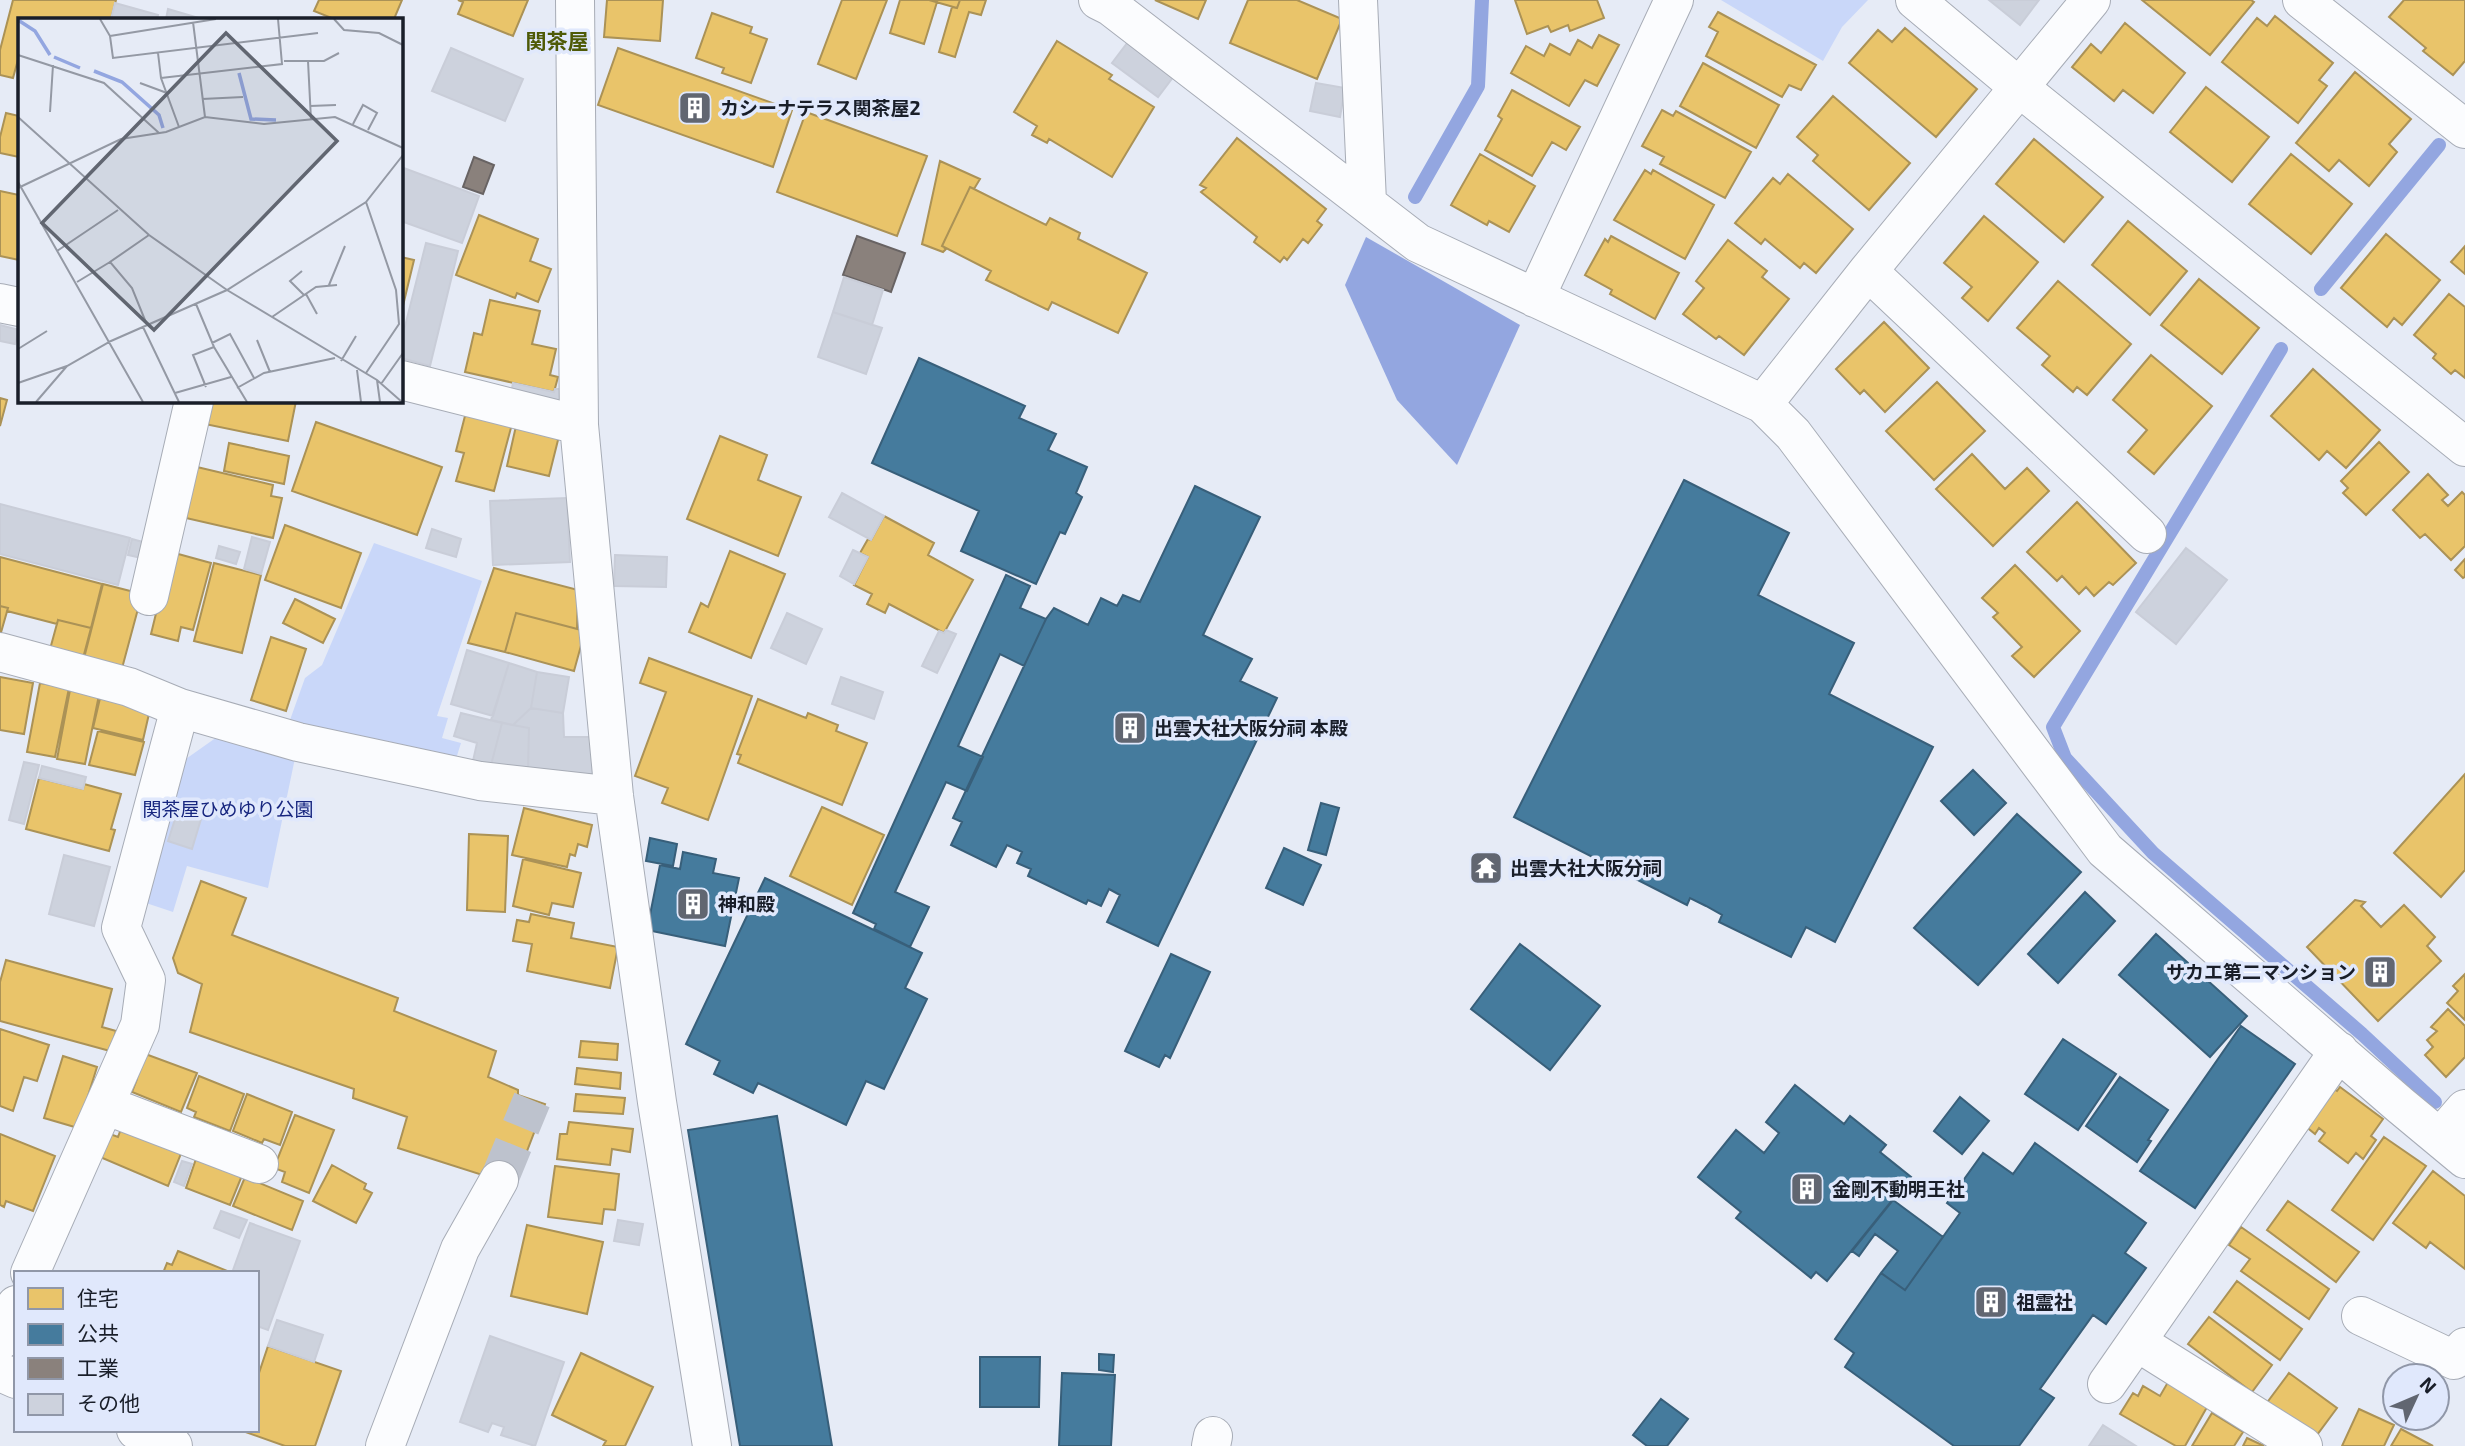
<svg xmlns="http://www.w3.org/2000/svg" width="2465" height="1446" font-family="'Exo 2','Noto Sans JP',sans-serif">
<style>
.green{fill:#c9d7f9}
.water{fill:#93a6e0}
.homes{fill:#e9c46a;stroke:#ab9256;stroke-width:2}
.public{fill:#457b9d;stroke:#385f7a;stroke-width:2}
.industry{fill:#8a817c;stroke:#686363;stroke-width:2}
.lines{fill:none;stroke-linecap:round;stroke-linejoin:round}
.stream{stroke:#93a6e0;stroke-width:14}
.building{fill:#cdd2dd;stroke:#c9cdd8;stroke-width:2}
.minor-tunnel{stroke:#bdc2cd;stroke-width:38;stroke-dasharray:38 19;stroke-linecap:butt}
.minor-casing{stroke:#a7acb6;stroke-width:40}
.major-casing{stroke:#a7acb6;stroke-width:40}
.minor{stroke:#fbfcfe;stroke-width:38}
.major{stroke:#fbfcfe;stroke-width:38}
.labels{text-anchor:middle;stroke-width:7;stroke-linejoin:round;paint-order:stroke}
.poi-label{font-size:19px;font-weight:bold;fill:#191e29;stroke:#e0e8fc;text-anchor:start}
.park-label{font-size:19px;fill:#17267f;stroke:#e0e8fc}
.neighbourhood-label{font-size:21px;font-weight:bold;fill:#4e5a07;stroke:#e0e8fc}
.inset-river{fill:none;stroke:#93a6e0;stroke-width:3.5}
.inset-road{fill:none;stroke:#9499a4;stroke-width:2}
.view{fill:#616671;fill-opacity:0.15;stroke:#616671;stroke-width:3.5}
.inset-edge{fill:none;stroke:#191e29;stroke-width:3.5}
</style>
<rect width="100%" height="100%" fill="#e6ebf6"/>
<path class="green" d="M1721,0H1868L1842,27L1823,61Z
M374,543L482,581L437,716L448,718L442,738L461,743L455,762L290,720L305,678L322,665Z
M217,737L295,758L268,888L187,866L173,912L146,903L183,761Z"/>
<path class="water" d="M1366,237L1520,325L1457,465L1397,400L1345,285Z"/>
<path class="homes" d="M13,0H116L111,19H19V56L13,78L0,75V50Z
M319,0H402L394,19H334L314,11Z
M458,0H528L513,36L458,14L463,2Z
M607,0H663L660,41L604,37Z
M842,0H887L856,79L818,64Z
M900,0H929L937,2L924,44L890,33Z
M929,0H960L957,8Z
M960,0H986L981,15L969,12L955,57L939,52L952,7L957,8Z
M1155,0H1206L1198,19Z
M1248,0H1297L1342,19L1317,79L1230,43Z
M1515,0H1597L1604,18L1570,31L1568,25L1551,32L1548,26L1527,34Z
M2142,0H2251L2254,2L2210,55Z
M2404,0H2465V61L2453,75L2423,51L2426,48L2389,17Z
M1718,12L1816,65L1801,90L1789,85L1782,97L1706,56L1718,32L1709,27Z
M712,13L752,27L750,33L767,39L751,83L722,73L724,68L696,58Z
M2275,16L2333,63L2319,80L2327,86L2298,123L2222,62L2257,18L2267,26Z
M2125,23L2185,73L2153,113L2123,90L2114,101L2072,67L2091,44L2101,53Z
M1905,28L1977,89L1936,137L1849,63L1878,30L1892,42Z
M1599,35L1619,45L1597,86L1585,80L1569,106L1511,73L1526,46L1544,56L1550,44L1570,55L1578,40L1592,48Z
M1057,41L1112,75L1109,79L1154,107L1112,177L1049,139L1047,143L1032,135L1037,126L1014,112Z
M618,48L792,110L773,167L598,105Z
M1703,63L1779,105L1756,148L1680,106Z
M2355,72L2411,119L2389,144L2397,152L2369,186L2339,160L2329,171L2296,143Z
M2206,87L2269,137L2232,182L2170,132Z
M1512,90L1580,127L1566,150L1552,142L1532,176L1485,150L1502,119L1498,116Z
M1833,96L1910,163L1869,210L1813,161L1818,155L1797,137Z
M1662,110L1673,116L1676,111L1751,152L1725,198L1660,164L1664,157L1642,146Z
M806,112L927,156L897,236L777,192Z
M6,113L19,116V157L0,153V137Z
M1237,138L1326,209L1317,221L1322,225L1308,243L1303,239L1287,260L1284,257L1280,262L1254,242L1257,237L1201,192L1206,188L1200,185Z
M2034,139L2103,197L2064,242L1996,184Z
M1480,154L1535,186L1509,232L1489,221L1487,225L1451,205Z
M2291,154L2352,204L2311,254L2249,204Z
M940,161L980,179L974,189L970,187L942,246L946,249L943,252L922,244Z
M1645,170L1651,174L1653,170L1714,205L1685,259L1614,220Z
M1788,174L1853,229L1816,273L1804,263L1800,268L1765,239L1761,244L1735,223L1773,178L1780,184Z
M970,187L1046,225L1050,218L1080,233L1078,239L1147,273L1118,333L1052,302L1048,310L986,280L991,271L942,246Z
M0,191L19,195V260L0,256Z
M479,215L538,239L530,261L551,269L538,302L517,293L515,298L456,275Z
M1984,216L2038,262L1988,321L1962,298L1972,287L1944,263Z
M2128,221L2187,271L2150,315L2092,265Z
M2386,234L2440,280L2402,325L2394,318L2387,327L2341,288Z
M1611,236L1679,273L1655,319L1610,294L1612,290L1585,275L1605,239L1608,242Z
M1728,240L1767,271L1762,277L1789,299L1744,355L1719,336L1716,339L1683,314L1704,288L1696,281Z
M2465,246V274L2451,262Z
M401,257L414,260L401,314Z
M2199,279L2259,328L2222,374L2161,325Z
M2058,281L2131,344L2087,395L2077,387L2073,392L2042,365L2050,356L2017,328Z
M2449,294L2465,307V378L2455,370L2451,374L2433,358L2436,354L2414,335Z
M490,300L540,311L532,344L556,349L550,375L558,377L554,392L465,372L474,333L482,335Z
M1884,322L1929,368L1885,412L1864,390L1860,394L1836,369Z
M2151,355L2212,406L2154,474L2128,452L2147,430L2113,400Z
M2313,369L2380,430L2346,468L2327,451L2319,460L2271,416Z
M1937,382L1985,431L1934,480L1886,431Z
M0,398L7,400L0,426Z
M210,401H296L288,441L205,424Z
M466,412L512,424L494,491L456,481L464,453L456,451Z
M316,422L442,467L417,535L292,491Z
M516,426L559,436L549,476L507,466Z
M720,436L767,455L758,480L801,497L778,556L687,519Z
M2379,442L2409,472L2366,515L2343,493L2348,488L2341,481Z
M229,443L289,456L284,484L224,471Z
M1972,454L2005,489L2027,468L2049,491L1993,546L1936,489Z
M197,467L273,485L271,496L282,498L273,538L186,518Z
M2428,474L2448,495L2442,500L2448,506L2462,492L2465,495V546L2451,560L2425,534L2420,538L2393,510Z
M2077,502L2136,563L2113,585L2109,582L2094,596L2086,587L2079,594L2062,576L2057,581L2027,552Z
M884,516L934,543L928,555L973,580L944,633L889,604L885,613L867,604L872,594L854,585L868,557L860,553L868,539L871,540Z
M285,525L361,553L341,608L265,580Z
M730,551L785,574L751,658L689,632L701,603L708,607Z
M171,552L211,563L193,630L181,627L178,641L151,634Z
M0,557L102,584L91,628L58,620L57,624L7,611L8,608L0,606Z
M2465,559V577L2463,578L2455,570Z
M214,563L261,575L242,653L194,641Z
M2015,565L2080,631L2034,677L2012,656L2022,647L1993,617L1998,613L1982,598Z
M494,568L578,590L577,629L516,613L505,652L468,643Z
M103,584L142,594L121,672L83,662Z
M295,599L335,619L323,643L283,623Z
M0,606L8,608L0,636Z
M516,613L585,631L574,671L505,652Z
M58,620L91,628L82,662L49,653Z
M271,637L306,649L286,711L251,700Z
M649,658L752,696L708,820L662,803L668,788L635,776L666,692L640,683Z
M0,677L33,683L24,734L0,730Z
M40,683L69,688L55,757L27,752Z
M70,690L99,695L85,764L57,759Z
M101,694L151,705L143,740L93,728Z
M758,699L806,718L808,713L838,725L836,731L867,743L842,805L738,763L741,755L737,754Z
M98,731L144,742L135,775L89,765Z
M2465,774V870L2441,897L2394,853Z
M39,778L83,789L84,784L121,794L111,829L115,830L109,851L26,829Z
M822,807L884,835L852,905L790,876Z
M524,808L592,825L587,847L578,844L575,856L570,854L567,867L512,855Z
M469,834L508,836L505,912L467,910Z
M523,859L581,873L573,907L552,903L549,915L513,906Z
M201,881L246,898L232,935L398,998L394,1011L496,1051L488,1077L518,1090V1095L545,1104L514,1185L398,1148L407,1117L353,1098L354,1089L190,1032L202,984L178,973L173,958Z
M2355,900L2365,902L2361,906L2381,927L2404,905L2435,937L2427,946L2441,961L2378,1021L2307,947Z
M531,914L574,923L571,938L618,947L610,988L527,971L532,944L513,941L517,920L529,922Z
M6,960L112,989L102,1027L116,1031L110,1051L0,1021V982Z
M2465,974V1020L2447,1003L2458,991L2453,986Z
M2448,1009L2465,1026V1057L2446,1077L2425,1055L2433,1047L2427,1040L2437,1031L2431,1027Z
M0,1029L49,1045L37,1081L24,1077L13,1111L0,1106Z
M581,1041L618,1044L617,1060L579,1057Z
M140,1052L197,1073L181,1112L132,1092L137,1079Z
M63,1056L97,1067L78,1128L44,1118Z
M577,1068L621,1073L620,1089L575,1084Z
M199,1076L244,1094L230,1131L194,1117L196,1112L187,1108Z
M2340,1087L2383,1119L2371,1136L2376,1140L2363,1159L2356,1153L2348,1163L2319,1141L2325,1133L2319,1128L2315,1134L2304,1125L2332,1088L2337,1091Z
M247,1094L292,1112L280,1145L264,1139L262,1143L233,1131Z
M576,1094L625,1098L623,1114L574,1111Z
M295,1115L334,1130L309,1193L282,1182L285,1172L274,1168Z
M569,1122L633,1129L630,1152L612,1149L610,1165L557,1159L560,1134H567Z
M122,1126L182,1151L168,1186L100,1157L110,1134L118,1137Z
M0,1134L55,1156L33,1211L6,1201L4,1207L0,1205Z
M2384,1137L2426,1166L2373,1240L2332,1210Z
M197,1156L243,1173L230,1205L186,1188Z
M332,1165L366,1184L364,1189L372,1193L356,1223L313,1201Z
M555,1166L619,1174L615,1210L604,1209L602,1224L548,1217Z
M2433,1171L2465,1196V1269L2430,1242L2426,1248L2393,1223Z
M245,1177L303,1201L292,1230L233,1206Z
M2288,1201L2359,1252L2336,1282L2267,1230Z
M527,1225L603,1242L587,1314L511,1296Z
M2241,1227L2329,1289L2309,1319L2241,1271L2250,1259L2229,1245Z
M178,1251L230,1272L229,1273H163L167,1263L172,1265Z
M2237,1281L2302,1329L2280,1360L2214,1312Z
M2209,1317L2272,1365L2252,1392L2188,1344Z
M268,1346L341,1371L315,1446H285L240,1430H257V1379Z
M581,1353L653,1387L625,1446H603L606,1441L552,1415Z
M2289,1373L2337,1408L2311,1443L2263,1408Z
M2171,1377L2211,1400L2185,1446H2176L2120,1414L2133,1393L2138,1396L2143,1386L2160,1396Z
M2359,1409L2394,1425L2384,1446H2342Z
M2212,1413L2243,1432L2234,1446H2192Z
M2401,1429L2433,1446H2391Z
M2247,1438L2264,1446H2243Z"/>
<path class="public" d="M919,358L1025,406L1019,418L1056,434L1048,450L1087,467L1076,493L1082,497L1065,534L1060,532L1036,584L961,551L979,511L872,463Z
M1684,480L1789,533L1758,595L1854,643L1829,694L1933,747L1835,942L1806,927L1791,957L1719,922L1722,915L1706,906L1690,898L1687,905L1514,817Z
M1195,486L1260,517L1203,635L1252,659L1240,681L1277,698L1158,946L1107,922L1120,895L1109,889L1101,906L1088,900L1086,904L1028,876L1031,869L1017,863L1022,852L1007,845L996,867L951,845L962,822L953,818L1046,619L1054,608L1088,625L1101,598L1117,606L1123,595L1140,602Z
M1006,575L1030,586L1020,608L1046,619L1024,666L1000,654L958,746L983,757L967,791L946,782L895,892L929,907L910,947L874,929L876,924L853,913Z
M1973,770L2006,803L1974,835L1941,801Z
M1321,803L1339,808L1326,855L1308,850Z
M2017,814L2081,872L1978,985L1914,928Z
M650,838L677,844L673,866L646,861Z
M1284,848L1321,865L1303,905L1266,888Z
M683,852L716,859L713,873L739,878L725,946L647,930L660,865L680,869Z
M765,878L922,953L905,988L927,999L884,1089L866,1081L846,1125L758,1083L753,1093L714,1074L720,1061L686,1044Z
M2085,892L2115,921L2058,983L2028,954Z
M2156,934L2247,1016L2210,1057L2119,975Z
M1520,944L1600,1006L1550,1070L1471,1009Z
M1171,954L1210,972L1170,1058L1165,1055L1159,1067L1125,1051Z
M2241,1026L2295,1064L2195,1208L2140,1171Z
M2063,1039L2116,1074L2078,1130L2025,1094Z
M2120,1077L2168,1110L2148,1140L2151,1141L2137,1162L2086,1126Z
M1795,1085L1844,1124L1850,1116L1886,1145L1880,1152L1911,1177L1827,1281L1816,1272L1811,1278L1736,1218L1741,1212L1698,1177L1736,1130L1764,1153L1779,1133L1766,1122Z
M1960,1097L1989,1121L1962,1154L1934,1131Z
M777,1116L832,1446H740L688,1130Z
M2035,1143L2146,1223L2125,1253L2146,1268L2106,1324L2093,1315L2040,1389L2054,1398L2019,1446H1954L1845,1367L1854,1353L1835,1339L1881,1273L1905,1290L1960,1213L1947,1203L1983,1153L2013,1174Z
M1893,1200L1943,1237L1905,1290L1881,1273L1898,1251L1875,1234L1859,1256L1852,1251Z
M1099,1354L1114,1355L1113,1372L1099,1370Z
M980,1357H1040L1039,1407H980Z
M1062,1373L1115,1375L1111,1446H1059Z
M1661,1399L1688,1419L1667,1446H1647L1633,1435Z"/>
<path class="industry" d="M474,157L494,165L483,194L463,187Z
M857,236L905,253L891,292L843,275Z"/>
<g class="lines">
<path class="stream" d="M1415,197L1478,86L1482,0
M2321,289L2439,145
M2281,349L2053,727L2065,758L2153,853L2362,1034L2435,1102"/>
</g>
<path class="building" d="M1989,0H2039L2020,25Z
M115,3L158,15L157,19H111Z
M168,9L202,19H166Z
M1128,42L1174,76L1158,97L1112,63Z
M451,48L523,79L505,121L432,91Z
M1316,83L1345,88L1340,117L1310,111Z
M401,167L479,196L462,243L401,221Z
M426,243L458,251L430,366L401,358V342Z
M844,277L883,290L872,325L833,312Z
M833,312L882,328L866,374L818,357Z
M0,325L19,330L15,344L0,341Z
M513,383L554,392L555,389H560L562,404L511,394Z
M842,493L884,516L871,540L829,517Z
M567,498L570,562L493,565L490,501Z
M0,504L130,538L118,585L0,554Z
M432,529L461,539L456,557L426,548Z
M252,537L270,542L261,574L244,569Z
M132,539L150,544L146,559L128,555Z
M219,546L240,552L236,564L216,558Z
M2186,548L2227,580L2176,644L2136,612Z
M853,550L868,557L854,584L840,576Z
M615,555L667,557L666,587L614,586Z
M787,613L822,629L806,664L771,648Z
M946,630L956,634L937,673L922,666L939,631L944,633Z
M467,650L509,663L493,716L451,704Z
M509,663L537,672L531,708L513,725L491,720Z
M537,672L569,677L563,713L531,708Z
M841,677L883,692L874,719L832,704Z
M531,708L563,713L564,737H595L596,776L528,769L529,728L513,725Z
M461,713L502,723L491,765L473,761L477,743L454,736Z
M502,723L529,728L528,769L491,765Z
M24,762L39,765L24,824L9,820Z
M42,766L86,777L83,789L39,778Z
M177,813L201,819L192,849L168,841Z
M64,855L110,867L94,926L49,914Z
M182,1161L192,1164L184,1186L174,1182Z
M221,1211L247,1220L239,1238L214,1228Z
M618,1220L643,1224L639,1245L614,1241Z
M250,1223L300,1241L268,1330L257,1326V1273H232Z
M277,1320L323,1335L314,1362L268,1346Z
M490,1336L564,1362L535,1446L501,1435L504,1427L492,1423L488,1432L460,1422Z
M2103,1425L2136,1446H2089Z"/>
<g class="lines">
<path class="minor-tunnel" d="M499,1180L532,1100"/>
<defs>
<path id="minor" d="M575,0L579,425L614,796L657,1102L712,1446
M1098,0L1110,6L1418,243L1763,404L1793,434L2105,850L2400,1105L2465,1159
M1358,0L1367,202
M1915,0L2020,88L2465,447
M2302,0L2465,129
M1868,271L2147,534
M1535,298L1674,0
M0,303L19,307
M401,380L579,425
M1763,404L1868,271L2091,0
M149,596L194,401
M0,652L129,687L180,708
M105,1105L259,1164
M2440,1138L2465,1109
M30,1273L140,1025L146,980L121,928L180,708L298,742L480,781L614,796
M2361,1316L2454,1360L2465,1347
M0,1341L16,1305
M2137,1342L2303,1446
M2107,1384L2339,1051
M385,1446L460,1249L499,1180
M1211,1446L1213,1436"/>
<path id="major" d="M0,1372L16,1379
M136,1430L173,1446"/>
</defs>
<use href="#minor" class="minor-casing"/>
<use href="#major" class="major-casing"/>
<use href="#minor" class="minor"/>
<use href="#major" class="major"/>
</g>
<defs>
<symbol id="building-square" viewBox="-11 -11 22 22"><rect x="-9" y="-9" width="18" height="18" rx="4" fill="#616671" stroke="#e0e8fc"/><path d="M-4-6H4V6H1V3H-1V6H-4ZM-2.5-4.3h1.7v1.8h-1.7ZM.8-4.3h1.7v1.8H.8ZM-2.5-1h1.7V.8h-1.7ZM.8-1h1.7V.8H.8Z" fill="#fff"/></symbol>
<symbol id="temple-square" viewBox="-11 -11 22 22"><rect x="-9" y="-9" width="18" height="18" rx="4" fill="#616671" stroke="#e0e8fc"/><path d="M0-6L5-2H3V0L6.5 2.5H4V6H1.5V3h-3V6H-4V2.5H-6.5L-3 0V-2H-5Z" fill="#fff"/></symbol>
</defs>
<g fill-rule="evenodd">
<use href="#building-square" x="676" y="89" width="38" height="38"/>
<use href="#building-square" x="1111" y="709" width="38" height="38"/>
<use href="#temple-square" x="1467" y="849" width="38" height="38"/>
<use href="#building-square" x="674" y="885" width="38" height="38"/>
<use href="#building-square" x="2361" y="953" width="38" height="38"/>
<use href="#building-square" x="1788" y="1170" width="38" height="38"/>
<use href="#building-square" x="1972" y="1283" width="38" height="38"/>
</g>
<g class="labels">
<g class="poi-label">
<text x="720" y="115">カシーナテラス関茶屋2</text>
<text x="1154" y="735">出雲大社大阪分祠 本殿</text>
<text x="1510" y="875">出雲大社大阪分祠</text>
<text x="718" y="911">神和殿</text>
<text x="2356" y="979" text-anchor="end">サカエ第二マンション</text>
<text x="1832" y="1196">金剛不動明王社</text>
<text x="2016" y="1309">祖霊社</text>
</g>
<g class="park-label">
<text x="228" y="816">関茶屋ひめゆり公園</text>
</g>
<g class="neighbourhood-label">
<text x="557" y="49">関茶屋</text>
</g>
</g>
<g transform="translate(18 18)">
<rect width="385" height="385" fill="#e6ebf6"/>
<path class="inset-river" d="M0,2L17,13L32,37M36,39L62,50M76,53L104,64L141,97L145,110M221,55L233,101L258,102"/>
<path class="inset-road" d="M82,1L92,18L95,40L300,15M316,1L326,12L361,15L385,27M175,4L187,99M92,18L198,1M140,35L143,60L161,109M0,37L86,65L141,115M266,43H306L321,35M290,43L293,102M143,60L264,46L260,1M122,65L149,75M184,81L225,79M292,88L318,87M32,94L35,47M0,99L131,217L209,272L359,362L384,384M335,106L345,87L359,95L350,112M0,164L125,384M0,170L103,121L148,114L187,99L246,106L317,99L385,130M39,233L100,192M284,253L272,263L286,277M59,264L92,244M311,267L327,228M288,276L299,296M178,286L196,329L229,384M254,299L298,269L319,267M129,307L114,270L92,244L131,217M125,309L161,384M239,322L252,354M194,325L212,316L236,360M0,331L29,313M323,343L338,318M339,352L343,384M348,355L381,306L378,272L348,184M359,362L362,384M0,365L49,348L93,323L209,272L348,184L385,137M363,366L385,335M188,369L175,337L196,329M219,370L246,355L317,340M157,375L213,359M18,384L49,348"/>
<path class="view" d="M208,15L319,123L136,312L24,205Z"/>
<rect width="385" height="385" class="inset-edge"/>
</g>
<rect x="14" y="1271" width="245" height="161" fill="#e0e8fc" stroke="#9097a8" stroke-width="2"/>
<rect x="28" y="1288" width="35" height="21" fill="#e9c46a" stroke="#9097a8" stroke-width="2"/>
<text x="77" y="1306" font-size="21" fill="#191e29">住宅</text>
<rect x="28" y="1324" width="35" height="21" fill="#457b9d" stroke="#9097a8" stroke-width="2"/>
<text x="77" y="1341" font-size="21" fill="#191e29">公共</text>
<rect x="28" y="1358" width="35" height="21" fill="#8a817c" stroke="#9097a8" stroke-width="2"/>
<text x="77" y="1376" font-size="21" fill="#191e29">工業</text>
<rect x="28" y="1394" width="35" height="21" fill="#cdd2dd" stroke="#9097a8" stroke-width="2"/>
<text x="77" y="1411" font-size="21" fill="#191e29">その他</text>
<g transform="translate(2416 1397) rotate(46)"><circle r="33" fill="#e0e8fc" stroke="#9097a8" stroke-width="2"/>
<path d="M0-5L12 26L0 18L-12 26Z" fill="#616671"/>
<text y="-10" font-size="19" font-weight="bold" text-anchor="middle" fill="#191e29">N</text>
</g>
</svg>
